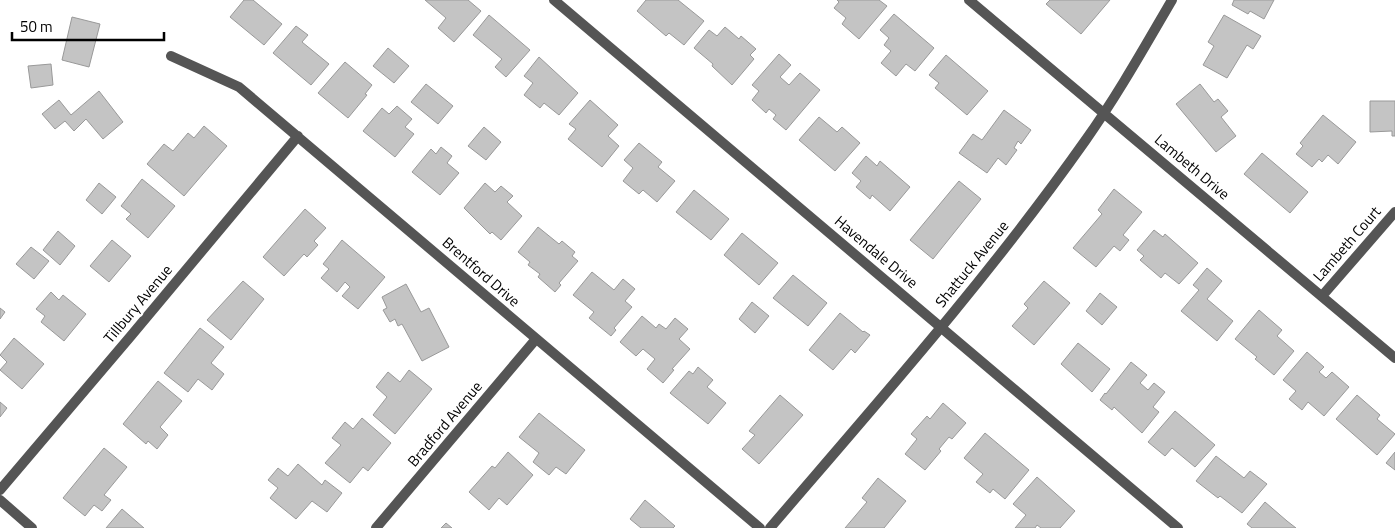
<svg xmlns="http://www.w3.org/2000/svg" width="1395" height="528" font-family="'Titillium Web',sans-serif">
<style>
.building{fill:#c4c4c4;stroke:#999}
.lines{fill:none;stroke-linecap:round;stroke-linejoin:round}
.minor{stroke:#555;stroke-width:10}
.labels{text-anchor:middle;stroke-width:4.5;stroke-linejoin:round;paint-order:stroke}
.street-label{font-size:15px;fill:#000;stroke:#fff}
</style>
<rect width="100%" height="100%" fill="#fff"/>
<path class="building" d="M244,0H253L282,24L264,45L230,17Z
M425,0H468L481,11L454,42L438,28L446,18Z
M646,0H678L704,21L684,45L669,33L666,36L637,11Z
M837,0H879L887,6L859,39L842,24L846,18L834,8L839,2Z
M1050,0H1110L1081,34L1046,4Z
M1234,0H1274L1264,19L1250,11L1248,14L1232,5Z
M894,14L934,48L915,71L906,64L896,76L881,63L891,51L884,45L889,38L880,30Z
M489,15L530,50L506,77L495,67L502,59L473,35Z
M1224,15L1261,36L1253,49L1247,45L1227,78L1203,65L1214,46L1208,42Z
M72,17L100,24L89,67L62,60Z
M296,26L308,35L302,42L329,64L311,85L273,53Z
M725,27L739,39L741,36L756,49L750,55L754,59L732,85L712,66L713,64L694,48L709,30L717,36Z
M388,48L409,66L394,83L373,66Z
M779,54L791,65L780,77L789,85L800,73L820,90L786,130L773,119L776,115L769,109L766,113L752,100L759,91L752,85Z
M946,55L988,91L967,115L935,88L939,83L929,75Z
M539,57L578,93L559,115L544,103L540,108L524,95L533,83L524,76Z
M345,62L372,85L365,94L367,95L348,118L318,93Z
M51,64L53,85L31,88L28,66Z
M426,84L453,106L438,124L411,102Z
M1200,84L1214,102L1218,99L1228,111L1221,117L1236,136L1216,152L1176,104Z
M99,91L123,122L103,139L86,119L74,131L65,121L55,129L42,114L59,100L71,115Z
M590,100L618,125L608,136L619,146L602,167L568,139L576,129L569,124Z
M1370,101H1395V136H1392V131L1370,132Z
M397,106L412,119L405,127L414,134L395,157L363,131L382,108L389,114Z
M1004,110L1031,130L1021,144L1018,141L1014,148L1017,150L1006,165L998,158L987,173L959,153L973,134L982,140Z
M1323,115L1356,142L1338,164L1328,155L1322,162L1319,159L1312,167L1296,154L1303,146L1300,143Z
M819,117L837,132L842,127L860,143L835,171L799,140Z
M204,126L227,146L184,196L147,164L164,144L173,151L188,133L194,138Z
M484,127L501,142L486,160L468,146Z
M639,143L662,162L658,167L675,181L657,202L643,190L639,194L623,181L633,168L624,160Z
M441,147L452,156L447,163L459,173L440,195L412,172L431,149L436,154Z
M1262,153L1308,192L1290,213L1244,174Z
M866,156L877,166L880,161L910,187L890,211L872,195L870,199L856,187L861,181L852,173Z
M142,179L175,206L148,238L126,219L131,214L121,206Z
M959,181L981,199L933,259L910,240Z
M99,183L116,197L102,214L86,200Z
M485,183L495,192L501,186L513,196L507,202L522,216L501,240L492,232L490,234L464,208Z
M1114,189L1142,212L1123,235L1129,240L1120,251L1114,246L1096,267L1073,248L1102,214L1098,210Z
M694,190L729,219L711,240L676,212Z
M305,209L326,228L314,241L318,245L307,257L304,254L284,276L263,257Z
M538,227L559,244L562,241L575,252L572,256L578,261L559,283L561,285L555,292L538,277L540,274L528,265L530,262L518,252Z
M1154,230L1163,237L1165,234L1198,263L1179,284L1165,273L1161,278L1140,260L1144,256L1137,250Z
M58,231L75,246L60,265L43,250Z
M742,233L778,263L759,285L724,255Z
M112,240L131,256L109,282L90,266Z
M342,240L385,277L358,309L342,296L350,287L345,282L337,292L321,278L329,269L323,264Z
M31,247L49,261L34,279L16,264Z
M1207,268L1222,281L1207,299L1233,321L1217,341L1181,311L1199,290L1193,285Z
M592,272L614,290L623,279L635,289L625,301L632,307L614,328L616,330L611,336L589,318L594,312L573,295Z
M793,275L827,303L808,326L773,298Z
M243,281L264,299L231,340L207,320Z
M1044,281L1070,303L1034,345L1012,326L1028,308L1024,304Z
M406,284L421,312L429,308L449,347L422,361L402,324L398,326L395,319L390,322L383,310L387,308L382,297Z
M51,292L59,300L63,295L86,314L64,341L41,322L45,316L36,309Z
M1100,293L1117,307L1102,325L1086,311Z
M752,302L769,316L755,333L739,319Z
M0,308L5,312L0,319Z
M1259,310L1282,330L1277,336L1294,351L1274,375L1255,359L1257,357L1235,339Z
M840,313L863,332L864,331L870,335L855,353L851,349L833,370L809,350Z
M642,316L656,328L659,324L666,329L675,318L688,329L679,339L690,349L672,369L674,370L663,383L647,369L655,359L643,349L636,356L620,342Z
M200,328L224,347L211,363L224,374L212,390L198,379L188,392L164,373Z
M14,338L44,364L22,389L0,370L7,362L0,355Z
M1078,343L1110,369L1092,392L1061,364Z
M1307,352L1324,367L1319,372L1326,378L1332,372L1349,387L1324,416L1308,402L1302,410L1289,399L1296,391L1283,380Z
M1131,362L1147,375L1140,383L1148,390L1154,383L1165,392L1153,407L1159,412L1142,433L1114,407L1112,410L1100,400L1105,393L1106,394Z
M698,367L713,380L707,387L726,403L708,424L670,393L689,371L693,374Z
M409,370L432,389L395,434L373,415L387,397L376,387L388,372L400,382Z
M158,381L182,401L160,427L168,435L157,449L148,441L146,444L123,424Z
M780,395L803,415L759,464L742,449L755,435L749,431Z
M1357,395L1380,415L1377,419L1395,434L1377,455L1336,419Z
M0,402L7,408L0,417Z
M943,403L966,423L952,439L949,437L939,449L941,451L925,470L905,454L917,439L911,434L927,416L930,419Z
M1175,411L1215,445L1195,467L1172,448L1165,456L1148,442Z
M539,413L585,450L566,474L556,467L549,475L533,462L539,453L519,437Z
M362,418L391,443L368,471L363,467L350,483L325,463L341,445L332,438L345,422L353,429Z
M985,433L1029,470L1005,499L993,489L990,493L976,482L983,474L964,458Z
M104,448L127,467L104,495L111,500L102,511L94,505L85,516L63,498Z
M508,452L533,475L507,505L499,498L489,510L469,492L492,466L495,468Z
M1395,452V470L1386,463Z
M1216,456L1244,478L1250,471L1267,484L1242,513L1220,496L1218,498L1196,481Z
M298,464L322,485L325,480L342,493L327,512L312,501L296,519L270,498L278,488L268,480L278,468L288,476Z
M1037,477L1075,511L1060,528H1041L1037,525L1035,528H1015L1026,515L1013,504Z
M878,478L906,501L884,528H845L867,502L862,498Z
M645,500L675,526L673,528H641L630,519Z
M1265,502L1287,521L1296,528H1252L1247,524Z
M122,509L144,528H106Z
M446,523L452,528H441Z"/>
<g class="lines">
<path class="minor" d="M554,0L1178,528
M969,0L1395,358
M171,56L239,87L760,528
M1322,296L1395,212
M0,490L130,337L298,136
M0,500L32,528
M376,528L536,339
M770,528C878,402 989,277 1085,141C1117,96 1144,48 1172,0"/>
</g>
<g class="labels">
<g class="street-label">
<text transform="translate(1192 167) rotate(40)" y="5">Lambeth Drive</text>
<text transform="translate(1347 244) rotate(-49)" y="5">Lambeth Court</text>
<text transform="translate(876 252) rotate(40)" y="5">Havendale Drive</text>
<text transform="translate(972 264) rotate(-51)" y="5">Shattuck Avenue</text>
<text transform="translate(481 272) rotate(41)" y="5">Brentford Drive</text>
<text transform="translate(138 304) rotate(-50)" y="5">Tillbury Avenue</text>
<text transform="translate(445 424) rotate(-50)" y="5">Bradford Avenue</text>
</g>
</g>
<path d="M12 32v8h152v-8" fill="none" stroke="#000000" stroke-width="2.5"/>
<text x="20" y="32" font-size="15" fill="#000000" stroke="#ffffff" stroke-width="4" paint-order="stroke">50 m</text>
</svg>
